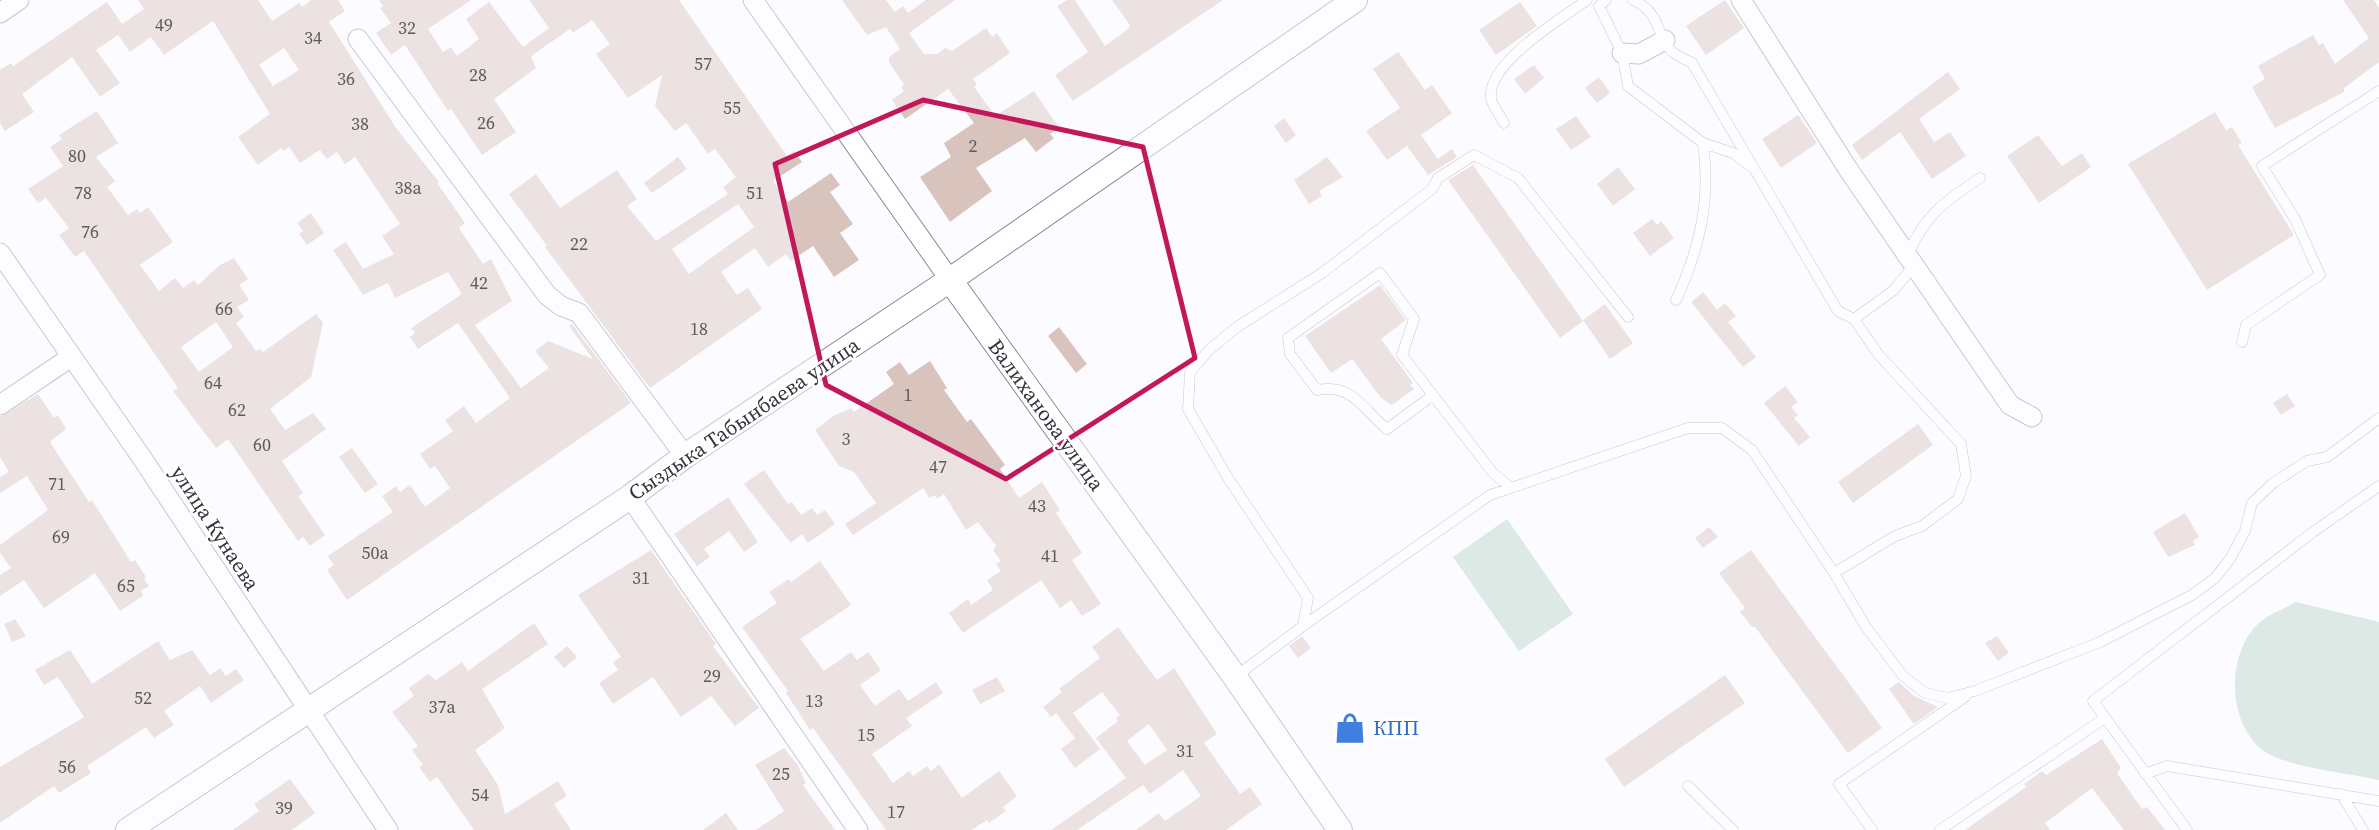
<svg xmlns="http://www.w3.org/2000/svg" width="2379" height="830" font-family="'Source Serif 4',serif">
<style>
.green{fill:#b5d3c5}
.building{fill:#d9c4bd;fill-rule:evenodd}
.lines{fill:none;stroke-linecap:round;stroke-linejoin:round}
.service-casing{stroke:#8c8898;stroke-width:11}
.minor-casing{stroke:#8c8898;stroke-width:21}
.tertiary-casing{stroke:#8c8898;stroke-width:26}
.service{stroke:#fff;stroke-width:10}
.minor{stroke:#fff;stroke-width:19}
.tertiary{stroke:#fff;stroke-width:24}
.marked{fill:none;stroke:#c2185b;stroke-width:5;stroke-linejoin:round}
.labels{text-anchor:middle;stroke-width:5;stroke-linejoin:round;paint-order:stroke}
.number-label{font-size:18px;fill:#60595c}
.street-label{font-size:21px;fill:#37353c;stroke:#fff}
.shop-label{font-size:21px;fill:#366cbe;stroke:#fff;text-anchor:start}
</style>
<rect width="100%" height="100%" fill="#fcfbff"/>
<path class="green" d="M1507,519L1573,614L1519,651L1453,557Z
M2296,602L2379,622V780C2347,773 2304,769 2275,757C2227,738 2223,655 2259,623C2269,614 2285,609 2296,602Z"/>
<path class="building" d="M138,0H258L272,21L299,3L302,7L311,0H338L345,11L329,22L396,128L439,182L437,183L465,223L459,228L483,264L491,259L512,301L475,325L521,388L549,368L535,351L548,341L593,359L569,326L572,324L631,403L347,600L327,570L334,565L328,556L393,512L382,496L396,486L400,492L410,485L425,507L450,488L435,466L430,469L420,454L453,431L445,420L464,406L476,423L510,398L458,323L418,349L410,337L415,333L411,328L462,294L448,272L395,298L388,283L363,295L354,281L333,250L346,242L363,269L394,254L382,236L400,224L355,157L345,164L337,152L327,159L320,150L300,163L289,147L283,151L281,148L258,165L238,137L270,114L213,21L164,55L151,37L130,52L118,35L96,50L120,83L100,97L72,57L22,94L34,112L5,131L0,123V70L11,63L13,66L107,2L122,24L144,9ZM284,48L299,70L273,86L259,65Z
M379,0H471L428,29L443,52L451,47L457,56L479,39L466,19L489,2L523,47L549,28L529,0H679L787,156L794,151L802,162L773,181L788,202L831,173L840,185L830,192L853,224L840,233L859,260L834,277L813,246L791,261L786,254L768,267L755,248L721,272L737,295L748,288L762,309L650,388L545,247L547,246L509,194L536,174L560,208L617,170L637,199L627,206L656,241L728,194L723,187L736,177L715,149L708,154L686,123L675,131L655,106L662,75L628,98L596,54L610,44L592,20L573,33L570,29L531,56L536,68L494,99L516,132L482,155L451,109L448,111L405,45L391,55L376,33L391,23L380,8L383,6ZM738,204L754,227L689,274L672,249Z
M842,0H886L895,12L903,6L908,13L926,0H955L909,33L924,54H937L945,48L952,51L986,28L992,37L997,33L1010,53L973,79L977,85L974,87L995,116L1034,91L1059,128L1050,134L1054,138L1036,152L1025,138L976,168L992,191L950,222L920,177L951,157L944,143L974,123L948,89L905,119L892,100L904,91L901,87L904,85L889,62V57L900,49L886,27L867,35Z
M1067,0H1075L1105,46L1128,29L1130,25L1112,0H1223L1073,101L1055,75L1088,52L1057,6Z
M1725,0L1744,28L1706,55L1686,26Z
M2343,0H2374L2379,8V62L2344,88V92L2275,128L2252,87L2265,79L2258,66L2313,35L2319,45L2323,43L2335,64L2369,38Z
M1520,2L1537,26L1496,55L1479,30Z
M1398,52L1425,90L1432,85L1452,113L1421,135L1438,159L1452,149L1457,157L1428,175L1407,146L1387,160L1366,131L1400,108L1373,69Z
M1534,65L1544,78L1525,94L1514,79Z
M1948,72L1960,89L1919,119L1934,142L1950,132L1966,156L1932,179L1900,132L1862,160L1852,145Z
M1599,77L1610,93L1597,103L1585,88Z
M97,111L118,143L96,157L115,181L107,187L128,215L137,209L140,213L148,207L173,242L140,265L159,291L175,278L183,288L194,280L198,285L220,265L234,258L248,279L239,285L249,300L237,307L244,317L236,323L256,351L260,349L263,352L316,314L323,323L311,377L270,409L285,430L313,413L326,429L282,461L303,493L298,496L325,535L310,546L303,537L298,541L228,439L216,448L173,391L178,388L84,251L75,257L59,235L69,228L46,198L38,203L28,189L63,166L50,147L62,139L59,135ZM216,322L233,347L199,372L181,347Z
M2215,112L2226,130L2232,127L2242,143L2238,145L2294,235L2207,290L2128,164Z
M1798,115L1817,143L1781,168L1762,139Z
M1576,116L1591,137L1571,150L1556,129Z
M1284,118L1296,135L1286,143L1274,126Z
M2038,135L2062,166L2082,153L2091,167L2039,203L2007,156Z
M678,157L687,169L652,193L644,183Z
M1327,157L1343,177L1319,191L1322,196L1309,204L1294,180Z
M1473,165L1583,321L1560,338L1448,180Z
M1618,167L1635,189L1613,206L1597,184Z
M311,213L324,233L307,245L299,234L303,231L297,223Z
M1652,219L1657,225L1661,221L1674,238L1650,256L1633,233Z
M1380,285L1406,320L1381,339L1413,383L1410,385L1414,389L1392,405L1381,398L1352,359L1331,373L1305,336Z
M1703,292L1717,310L1725,303L1736,316L1728,322L1756,357L1743,367L1691,302Z
M1605,304L1633,343L1610,359L1583,320Z
M1059,327L1087,364L1076,373L1048,336Z
M930,361L947,388L944,390L967,422L971,419L1005,465L1000,469L1019,498L1042,482L1060,510L1056,513L1082,553L1072,560L1101,604L1082,616L1071,600L1060,608L1041,580L963,633L949,613L968,599L971,605L993,590L987,580L1001,571L996,564L1001,561L993,551L996,546L978,522L966,530L944,494L937,499L935,495L929,498L923,488L853,535L845,524L876,503L854,472L839,466L815,430L835,415L852,408L854,412L894,384L886,372L900,362L909,375Z
M1785,386L1798,402L1791,407L1798,415L1794,418L1810,437L1799,446L1764,403Z
M38,394L54,418L58,415L66,429L50,442L89,502L92,500L131,562L135,560L146,577L144,579L149,586L141,591L143,596L120,611L95,573L44,608L24,580L0,596V575L11,568L0,553V545L48,510L27,476L0,493V477L9,472L0,457V417Z
M2287,394L2295,406L2281,415L2273,403Z
M1918,424L1933,445L1853,503L1838,482Z
M352,448L378,484L365,493L339,457Z
M764,470L788,504L792,502L801,515L812,508L817,515L825,510L835,524L808,543L802,534L791,543L744,484Z
M728,497L758,542L744,552L729,531L704,549L710,557L697,566L674,534Z
M2185,513L2199,537L2193,541L2195,545L2168,557L2153,532Z
M1709,527L1718,537L1703,548L1695,538Z
M651,550L716,644L713,646L759,708L735,726L711,696L681,717L653,677L613,704L599,683L618,670L613,662L621,657L578,595Z
M1751,550L1882,728L1848,753L1755,627H1752L1740,612L1745,608L1719,573Z
M820,561L851,605L800,639L824,671L851,652L857,660L868,652L881,670L860,685L875,706L899,689L908,701L936,682L943,693L906,718L912,726L872,754L893,783L909,771L913,776L927,766L931,771L939,764L962,798L999,771L1017,796L1003,807L1006,811L989,823L987,820L972,830H886L813,728L810,730L786,693L788,691L742,627L777,603L769,592L789,579L791,582Z
M15,619L26,636L12,642L4,624Z
M534,623L548,644L482,689L505,728L475,750L498,785L505,814L558,781L567,796L554,804L571,830H474L437,777L430,782L419,767L423,765L412,750L418,746L392,712L414,696L409,688L428,674L436,680L462,662L468,671Z
M1118,627L1157,680L1174,668L1217,734L1204,743L1240,794L1250,787L1262,804L1226,830H1136L1159,813L1165,821L1201,796L1183,770L1150,794L1143,785L1077,830H1051L1126,778L1096,738L1118,721L1116,719L1120,715L1102,692L1073,713L1100,749L1075,768L1061,749L1075,738L1056,713L1051,717L1043,707L1062,692L1059,689L1100,658L1092,647ZM1149,724L1167,750L1145,765L1127,741Z
M1302,636L1311,648L1298,658L1289,646Z
M1997,636L2009,653L1998,661L1985,643Z
M158,641L170,660L192,650L210,675L220,668L226,676L236,669L244,680L211,703L200,686L164,711L174,725L154,738L146,727L87,766L91,773L59,793L54,786L0,823V767L84,717L58,677L44,685L35,670L70,650L92,684Z
M567,646L577,657L564,668L554,657Z
M1725,675L1745,703L1624,787L1605,759Z
M997,677L1005,691L980,704L972,690Z
M1899,682L1914,696L1938,707L1914,724L1889,689Z
M2102,739L2121,768L2117,773L2142,809L2147,807L2165,830H2124L2092,788L2045,823L2050,830H1965L2026,787L2024,784L2042,771L2046,775Z
M784,748L797,764L806,783L803,785L835,830H756L784,811L755,765Z
M290,779L315,813L292,830H233L259,811L254,804Z
M726,813L738,830H703Z"/>
<g class="lines">
<defs>
<path id="service" d="M1606,0L1599,6L1622,53L1628,86L1703,143L1733,153L1750,166
M1633,0C1660,13 1654,28 1669,48C1673,55 1685,59 1692,63L1838,311L1854,319
M1504,123C1500,116 1493,106 1491,99C1486,63 1561,19 1587,0
M1908,254C1926,214 1945,201 1980,178
M1676,300C1700,248 1711,200 1703,143
M2242,342L2246,325L2320,275L2295,219L2262,166L2379,91
M1432,396L1387,429C1361,408 1354,384 1317,390L1290,354L1288,338L1380,273L1414,319L1402,355L1493,473L1509,486
M1834,573L1866,627L1903,676L1925,693L1948,698L1975,691L2100,642L2192,595L2215,578L2230,559L2245,531L2252,503L2273,483L2307,461L2327,457L2379,418
M1303,626L1490,495L1688,428H1722L1752,450L1834,573L1895,536L1922,526L1958,499L1966,476L1961,444L1878,354L1854,319L1894,290L1915,264
M1235,677L1303,626L1308,598L1228,478L1188,409L1190,372L1210,349L1237,327L1322,273L1432,189L1438,178L1474,155L1518,178L1628,317
M2145,774L2167,766L2379,801
M1688,786L1733,830
M2341,794L2363,830
M1872,830L1839,784L1965,697
M1940,830L2105,718
M2187,830L2093,701L2313,532L2379,486"/>
<path id="minor" d="M753,0L950,280
M1741,0L1848,169L2010,405L2032,417
M0,13L19,0
M358,39L547,295L561,306L579,313L685,456
M1622,53L1639,54L1665,40
M0,253L142,458L388,830
M0,405L71,357
M630,497L858,830"/>
<path id="tertiary" d="M950,280L1235,677L1340,830
M128,830L630,497L685,456L950,280L1355,0"/>
</defs>
<use href="#service" class="service-casing"/>
<use href="#minor" class="minor-casing"/>
<use href="#tertiary" class="tertiary-casing"/>
<use href="#service" class="service"/>
<use href="#minor" class="minor"/>
<use href="#tertiary" class="tertiary"/>
</g>
<path d="M0 0H2379V830H0ZM923,100L1143,147L1195,358L1006,479L826,385L775,164Z" fill="#fcfbff" fill-opacity=".55" fill-rule="evenodd"/>
<path class="marked" d="M923,100L1143,147L1195,358L1006,479L826,385L775,164Z"/>
<defs>
<symbol id="shop-bare" viewBox="-9 -9 18 18"><path d="M-5-2.5h2.3a2.7 3.5 0 0 1 5.4 0H5L5.5 6h-11ZM-1.5-2.5h3a1.5 2.3 0 0 0-3 0Z" fill="#3f7fe0" stroke="#fff" stroke-width="2.5" paint-order="stroke"/></symbol>
</defs>
<g fill-rule="evenodd">
<use href="#shop-bare" x="1328" y="706" width="44" height="44"/>
</g>
<g class="labels">
<g class="number-label">
<text x="164" y="31">49</text>
<text x="407" y="34">32</text>
<text x="313" y="44">34</text>
<text x="703" y="70">57</text>
<text x="478" y="81">28</text>
<text x="346" y="85">36</text>
<text x="732" y="114">55</text>
<text x="486" y="129">26</text>
<text x="360" y="130">38</text>
<text x="973" y="152">2</text>
<text x="77" y="162">80</text>
<text x="408" y="194">38а</text>
<text x="83" y="199">78</text>
<text x="755" y="199">51</text>
<text x="90" y="238">76</text>
<text x="579" y="250">22</text>
<text x="479" y="289">42</text>
<text x="224" y="315">66</text>
<text x="699" y="335">18</text>
<text x="213" y="389">64</text>
<text x="908" y="401">1</text>
<text x="237" y="416">62</text>
<text x="846" y="445">3</text>
<text x="262" y="451">60</text>
<text x="938" y="473">47</text>
<text x="57" y="490">71</text>
<text x="1037" y="512">43</text>
<text x="61" y="543">69</text>
<text x="375" y="559">50а</text>
<text x="1050" y="562">41</text>
<text x="641" y="584">31</text>
<text x="126" y="592">65</text>
<text x="712" y="682">29</text>
<text x="143" y="704">52</text>
<text x="814" y="707">13</text>
<text x="442" y="713">37а</text>
<text x="866" y="741">15</text>
<text x="1185" y="757">31</text>
<text x="67" y="773">56</text>
<text x="781" y="780">25</text>
<text x="480" y="801">54</text>
<text x="284" y="814">39</text>
<text x="896" y="818">17</text>
</g>
<g class="street-label">
<text transform="translate(1046 415) rotate(54)" y="7">Валиханова улица</text>
<text transform="translate(744 419) rotate(-34)" y="7">Сыздыка Табынбаева улица</text>
<text transform="translate(215 528) rotate(57)" y="7">улица Кунаева</text>
</g>
<g class="shop-label">
<text x="1373" y="735">КПП</text>
</g>
</g>
</svg>
